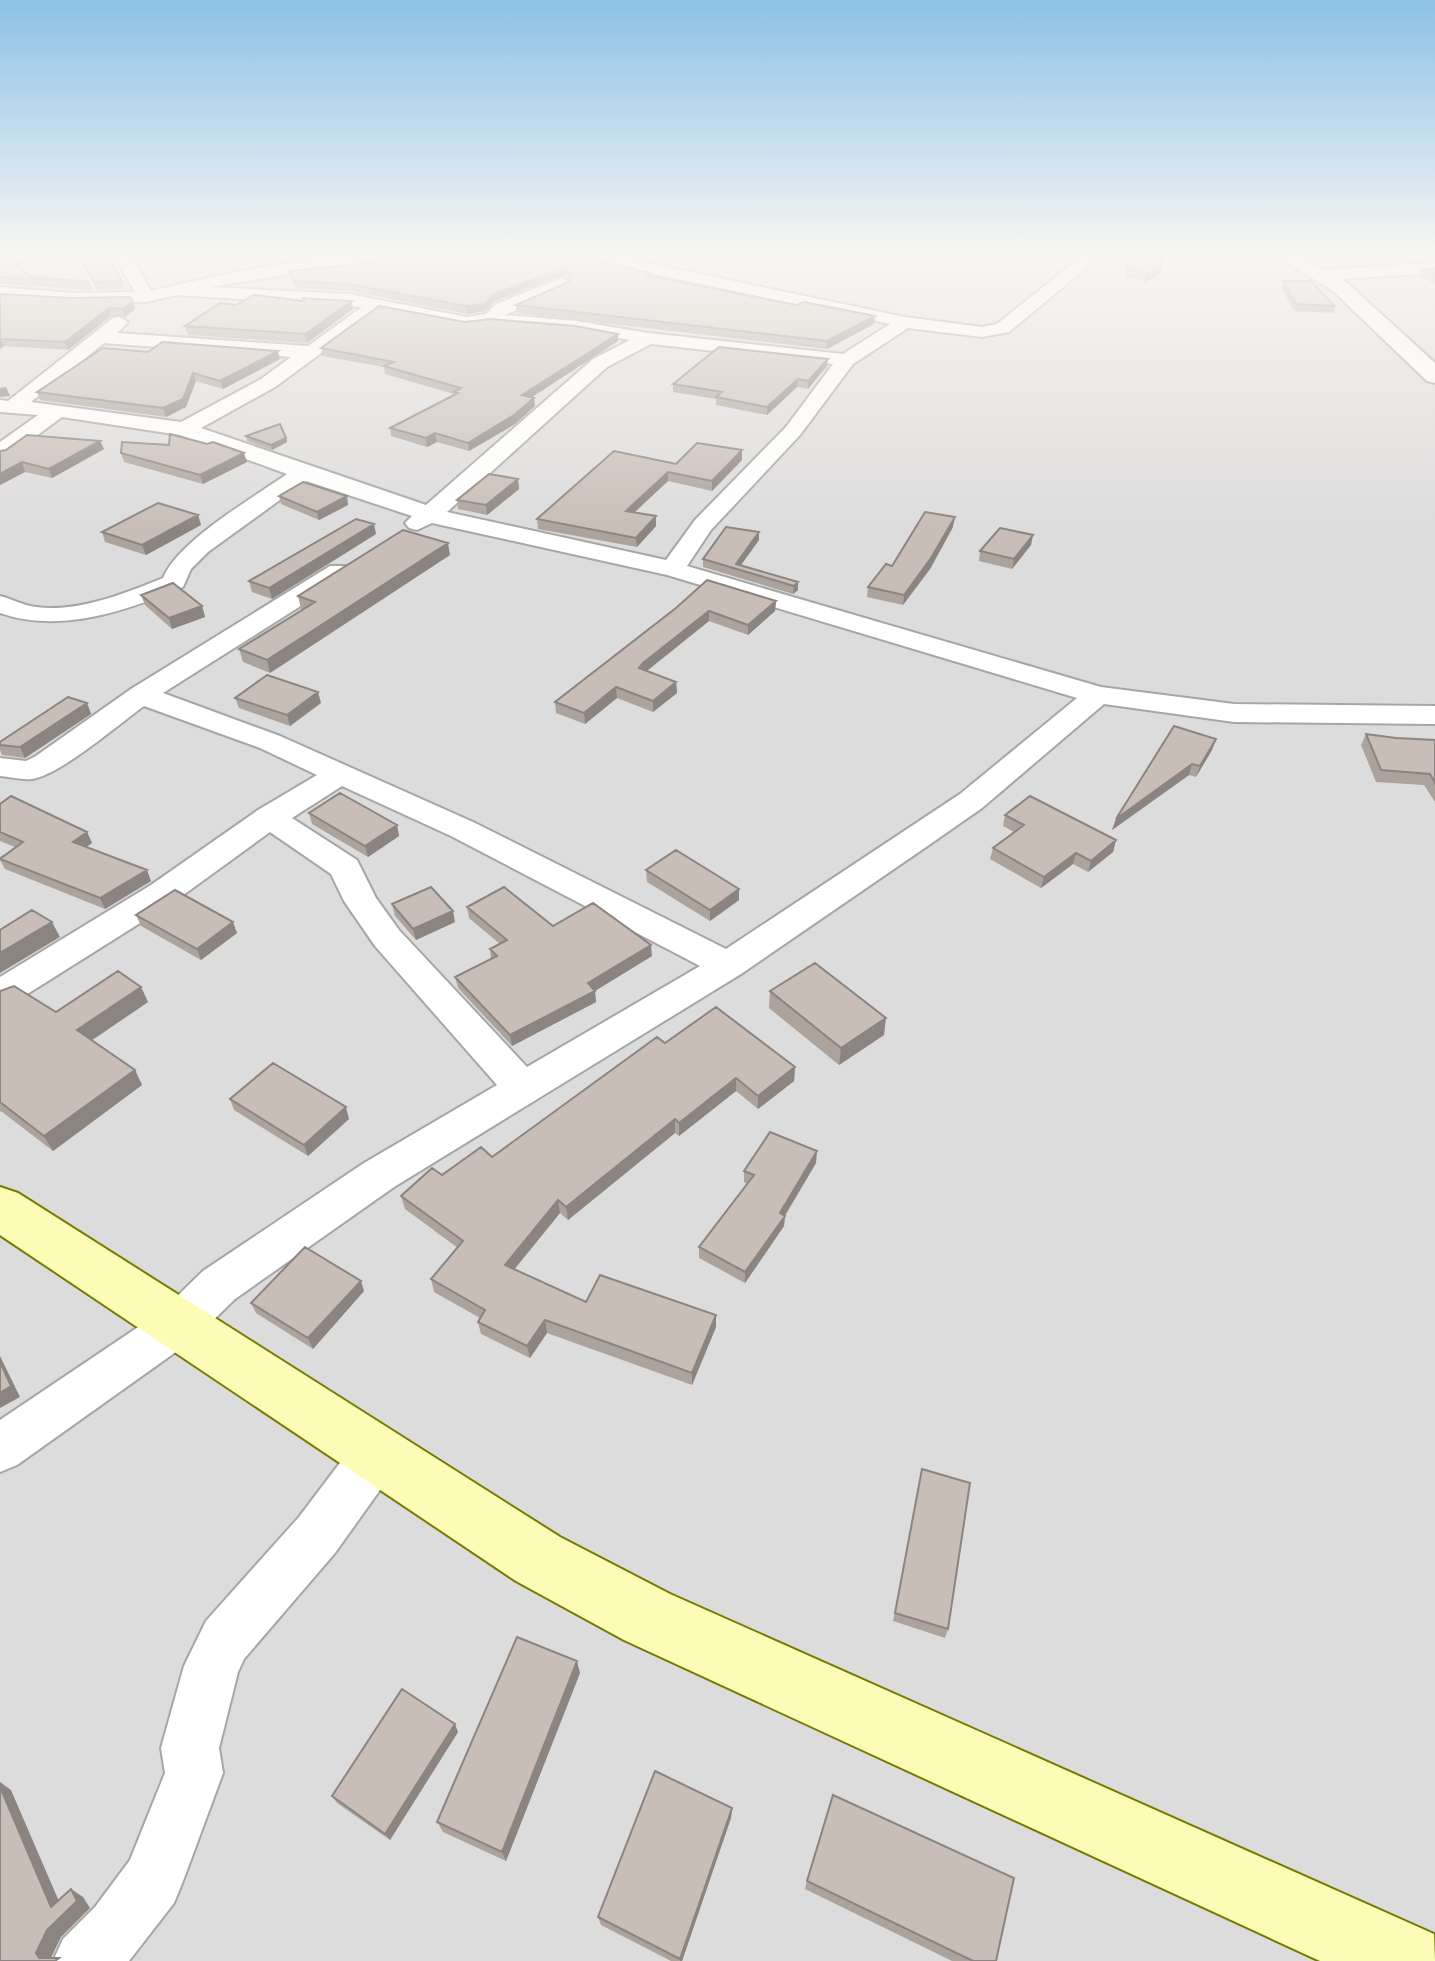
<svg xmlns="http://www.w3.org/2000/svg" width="1435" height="1961" font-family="Helvetica,sans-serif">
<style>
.residential{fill:#dddcdc}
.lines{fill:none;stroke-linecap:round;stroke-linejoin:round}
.minor-casing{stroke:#a6a6a6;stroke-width:4}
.tertiary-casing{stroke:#a6a6a6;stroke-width:4}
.secondary-casing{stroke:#777c00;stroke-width:4}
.minor{fill:#fff;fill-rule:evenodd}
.tertiary{fill:#fff;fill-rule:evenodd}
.secondary{fill:#fdfcb6;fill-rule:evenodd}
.wall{fill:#aca39d}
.shaded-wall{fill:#8c8480}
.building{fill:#c8bdb7;stroke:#8c8480;stroke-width:2}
</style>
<rect width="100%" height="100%" fill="#f0ece4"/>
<path class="residential" d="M0,257H1435V1961H0Z"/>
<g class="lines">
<defs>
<path id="minor" d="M0,257H27L25,260L0,266Z
M115,257H131L151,291C223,274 296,257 370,257L362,262L210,287L349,294L467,317L486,314L496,304L562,278L570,283L568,287L505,315L576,321L648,333L843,354L890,324L597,262L589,257H619L905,317L982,327L997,324L1081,257H1099L1009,332L982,337L908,328L853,364L800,435L711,530L687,566L1101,687L1234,704L1435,706V724L1234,722L1104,704L982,808L926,847L741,974L394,1187L235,1299L194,1339L17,1465L0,1472V1420L162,1311L203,1271L364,1163L497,1085L375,946L344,901L331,874L270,832L175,901L13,1003L0,1007V977L151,885L258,810L317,775L260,748L144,706C119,724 60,775 32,779C22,780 10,777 0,776V758L26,761L36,756L131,689L330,566H348L351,571L348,576L163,693L280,736L473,822L726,949L960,794L1077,698L667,575L432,523L417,530L409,528L405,523L412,516L306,481L208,552L191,569L183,587C126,611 60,634 0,613V596C12,599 24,606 36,607C77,613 126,593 163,578C178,541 253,498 287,474L180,435L62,417L8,457L0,458V442L38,415L0,412V400L8,401L113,318L119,317L128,322L117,333L308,346L362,307L177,295L146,302L74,303L0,297V287L74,293L135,292ZM380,310L467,327L491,324L576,331L630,340L593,359L426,505L201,428L275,387ZM104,343L291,357L261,379L181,422L31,402ZM651,344L833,364L786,427L695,520L666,560L447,512L607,367ZM342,786L451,836L700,966L527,1067L399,930L376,898L357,860L292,818Z
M1435,263V273L1323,280L1315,275L1323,270Z
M378,1428L395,1435L403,1452L395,1469L335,1553L244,1659L238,1672L219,1748L223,1773L183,1881L174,1903L129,1961H53L63,1939L95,1907L130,1860L165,1773L161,1748L184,1666L206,1621L299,1517L361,1435Z"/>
<path id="tertiary" d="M1277,257H1301L1346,282L1435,363V383L1427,381L1332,290Z"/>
<path id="secondary" d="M0,1187L18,1193L560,1537L670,1594L1434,1934L1435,1961H1320L624,1640L516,1581L0,1235Z"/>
</defs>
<use href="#minor" class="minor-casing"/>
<use href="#tertiary" class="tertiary-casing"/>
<use href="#secondary" class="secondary-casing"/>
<use href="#minor" class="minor"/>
<use href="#tertiary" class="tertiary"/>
<use href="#secondary" class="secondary"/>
</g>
<path class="wall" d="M78,257H107L122,281L124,289L97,290Z
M393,257L649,273V276L796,305L875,316L874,324L827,349L517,313L516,305L569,282L570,280L564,275L495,301L485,311L467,314L350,291L296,288L291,279L289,271L352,265Z
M1164,257L1159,275L1145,282L1126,277L1127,269Z
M1378,257H1435V261L1393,263Z
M0,260L29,276L89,282L92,290L0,284Z
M1435,268V284L1420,277L1422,270Z
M1283,281L1335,306L1333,313L1294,311L1281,287Z
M0,294L133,302L135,309L125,317L111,316L68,350L4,346L0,349Z
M236,305L353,309L307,343L188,335L185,326Z
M465,322L618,334V341L532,397L534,398L535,406L515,424L469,451L437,442L427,447L391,436L390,428L454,395V394L385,374L384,367L322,356L321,348Z
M148,352L280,359L223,389L196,381L186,407L166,417L40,400L37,392Z
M827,366L808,389L797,387L767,415L716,405V399L673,392V384Z
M246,436L286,438L287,442L272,450L247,441Z
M100,441L104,449L52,478L25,472L0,485V451Z
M121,453L247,462L203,484L124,462Z
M742,460L712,491L668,481L635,512L656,526L637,547L538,529L537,519L676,464Z
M518,479L519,489L487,515L458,509L457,500Z
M279,496H347L348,505L319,520L281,504Z
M198,515L201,525L146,555L105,542L102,532Z
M953,527L930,569L903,605L867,597L868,587L892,566Z
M376,534L272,599L252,592L249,581Z
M759,540L741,565L798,582V590L793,594L703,567V559Z
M1031,545L1012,569L979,561L980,551Z
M450,555L270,673L243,662L239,649L303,609H301L298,596Z
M141,595L202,606L205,617L172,629L145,605Z
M776,601L775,611L748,635L709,621L647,671L676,682L677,693L653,712L617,698L585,724L556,713L555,702L676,608Z
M235,698L321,703L290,726L239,708Z
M87,703L91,714L25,758L2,755L0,750V742Z
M1366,734L1396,738L1435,740V802L1424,785L1376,782L1361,745Z
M1216,739L1212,750L1196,777L1189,775L1112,830L1116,819Z
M0,804L87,832L92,843L86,847L151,881L105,909L5,869L0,860V857L15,847L0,841Z
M309,813L397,825L399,836L368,857L312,824Z
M1005,815L1116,840L1113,852L1088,872L1073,864L1041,888L990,859L993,848L1014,832L1003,826Z
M646,870L739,900L710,921L647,882Z
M392,904L455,922L416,940L395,916Z
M467,907L553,926L652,956L595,991L596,1002L512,1046L458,988L455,977L491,959L490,949L500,944L469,918Z
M136,915L237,933L201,960L141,926Z
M141,987L148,1002L92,1040L135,1070L142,1085L53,1151L1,1111L0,1112V991L56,1012Z
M770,991L884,1035L839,1065L769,1008Z
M665,1043L795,1067L794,1081L758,1109L736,1091L679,1136L675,1133L568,1220L560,1213L514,1270L586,1302L716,1315V1327L692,1385L547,1333L530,1358L481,1334L478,1322L480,1318L434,1292L431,1279L458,1248L405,1209L401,1196L492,1157Z
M230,1099L349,1119L308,1156L234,1110Z
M816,1163L785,1215L784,1226L745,1283L699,1258V1247L747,1184L744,1182V1171Z
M364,1291L313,1349L256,1313L251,1303Z
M922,1469L948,1629L945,1638L893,1621Z
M580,1673L506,1861L443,1832L437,1822Z
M458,1732L390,1840L337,1803L332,1796Z
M732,1808L731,1818L682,1961H671L601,1925L598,1917Z
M807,1881L996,1961H952L805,1889Z"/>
<path class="shaded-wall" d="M1164,257L1159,275L1145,282L1147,274Z
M563,268L564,275L495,301L485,311L467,314L466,306L494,294Z
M352,301L353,309L307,343L305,334Z
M133,302L135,309L125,317L122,309Z
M109,308L111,316L68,350L65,342Z
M875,316L874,324L827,349V341Z
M618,334V341L523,403L522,395Z
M1,338L4,346L0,349V339Z
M278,351L280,359L223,389L220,381Z
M828,359L827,366L808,389V381Z
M193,373L196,381L186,407L166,417L163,408Z
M798,379L797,387L767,415V407Z
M6,387L10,396L0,397V388Z
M534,398L535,406L515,424L469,451L468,443Z
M435,433L437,442L427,447L426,438Z
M286,438L287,442L272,450L271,445Z
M100,441L104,449L52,478L49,469Z
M742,450V460L712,491V481Z
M244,453L247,462L203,484L200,475Z
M22,462L25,472L0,485V474Z
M668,472V481L626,520V511Z
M518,479L519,489L487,515L486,505Z
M347,496L348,505L319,520L317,512Z
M198,515L201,525L146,555L142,545Z
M656,516V526L637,547L636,538Z
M955,517L953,527L930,569L903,605L904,595Z
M374,524L376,534L272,599L269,588Z
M759,532V540L738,569L736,564Z
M1033,535L1031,545L1012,569L1014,559Z
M448,543L450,555L270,673L267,660Z
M798,582V590L793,594L794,586Z
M776,601L775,611L748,635V625Z
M202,606L205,617L172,629L169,618Z
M709,611V621L644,673L639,668L643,663Z
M676,682L677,693L653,712V701Z
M616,687L617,698L585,724L584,713Z
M318,692L321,703L290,726L287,715Z
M87,703L91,714L25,758L20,747Z
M1216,739L1212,750L1196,777L1200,766Z
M1192,764L1189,775L1112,830L1116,819Z
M397,825L399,836L368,857L365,846Z
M87,832L92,843L78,853L73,842Z
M1116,840L1113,852L1088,872L1091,861Z
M1076,853L1073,864L1041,888L1044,877Z
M147,870L151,881L105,909L100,898Z
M739,889V900L710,921V910Z
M453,911L455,922L416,940L413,929Z
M52,922L60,937L0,973V953Z
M233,922L237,933L201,960L197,949Z
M651,945L652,956L593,992L595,991L596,1002L512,1046L510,1035L588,983Z
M141,987L148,1002L85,1045L77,1030Z
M886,1018L884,1035L839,1065L841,1048Z
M795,1067L794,1081L758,1109V1096Z
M135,1070L142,1085L53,1151L44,1136Z
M736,1078V1091L679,1136V1123Z
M346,1107L349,1119L308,1156L304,1145Z
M675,1119V1133L568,1220L566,1207Z
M817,1151L816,1163L783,1219L785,1216L784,1226L745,1283V1272Z
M558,1200L560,1213L507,1278L505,1265Z
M361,1281L364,1291L313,1349L308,1338Z
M716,1315V1327L692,1385V1373Z
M545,1320L547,1333L530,1358L527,1346Z
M0,1356L20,1397L0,1408Z
M577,1661L580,1673L506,1861L502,1852Z
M455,1724L458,1732L390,1840L385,1834Z
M0,1782L11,1790L64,1913L71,1889L83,1897L90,1908L61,1937L50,1960L39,1958L36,1953L51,1907L0,1787Z
M732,1808L731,1818L682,1961H680Z"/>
<path class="building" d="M80,257H107L122,281L94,282Z
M393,257H583L649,273L645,275L796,305L804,302L875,316L827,341L516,305L569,282L572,275L563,268L494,294L484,304L466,306L348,284L294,281L289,271L352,265Z
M1131,257H1163L1160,268L1147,274L1127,269Z
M12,258L29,276L89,282L0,277V260Z
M1435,268V276L1422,270Z
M1283,281H1311L1335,306L1296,304Z
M0,294L71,298L130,297L133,302L122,309L109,308L65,342L0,339Z
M254,295L304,301L303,298L352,301L305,334L185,326L220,303L236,305Z
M379,306L465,322L490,319L575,326L618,334L522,395L534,398L514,415L468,443L435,433L426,438L390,428L458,393L454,392L461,388L384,366L394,362L321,348Z
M162,342L278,351L220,381L193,373L183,399L163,408L37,392L103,348L148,352Z
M719,347L828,359L808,381L798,379L767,407L716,397L722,392L673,384Z
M280,424L286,438L271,445L246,436Z
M170,434L207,444L213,442L244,453L200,475L121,453L122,442L169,445Z
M27,435L100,441L49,469L22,462L0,474V451L6,450Z
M697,443L742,450L712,481L668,472L626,511L656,516L636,538L537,519L614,451L676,464Z
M489,474L518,479L486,505L457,500Z
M303,482L347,496L317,512L279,496Z
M158,503L198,515L142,545L102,532Z
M925,512L955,517L931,558L904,595L868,587L886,564L892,566Z
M356,519L374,524L269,588L249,581Z
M726,527L759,532L736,564L798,582L794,586L703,559Z
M1000,528L1033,535L1014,559L980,551Z
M403,530L448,543L267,660L239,649L315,602L298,596Z
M707,580L776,601L748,625L709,611L643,663L639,668L676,682L653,701L616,687L584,713L555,702L676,608Z
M173,583L202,606L169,618L141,595Z
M267,675L318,692L287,715L235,698Z
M68,697L87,703L20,747L0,745V742Z
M1174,726L1216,739L1200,766L1192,764L1116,819Z
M1366,734L1396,738L1435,740V783L1430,774L1381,770Z
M340,793L397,825L365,846L309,813Z
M11,796L87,832L73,842L147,870L100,898L0,859L23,842L0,832V804Z
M1030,796L1116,840L1091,861L1076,853L1044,877L993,848L1024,825L1005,815Z
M676,850L739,889L710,910L646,870Z
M431,887L453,911L413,929L392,904Z
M504,887L553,926L593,903L651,945L588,983L595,991L510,1035L455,977L497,956L490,949L507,940L467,907Z
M175,890L233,922L197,949L136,915Z
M32,910L52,922L0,953V930Z
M815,963L886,1018L841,1048L770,991Z
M118,971L141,987L77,1030L135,1070L44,1136L0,1102V991L14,986L56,1012Z
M716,1007L795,1067L758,1096L736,1078L679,1123L675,1119L566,1207L558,1200L505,1265L586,1302L600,1275L716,1315L692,1373L545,1320L527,1346L478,1322L485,1310L431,1279L463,1241L401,1196L432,1168L442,1175L481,1147L492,1157L657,1037L665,1043Z
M273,1063L346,1107L304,1145L230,1099Z
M770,1132L817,1151L780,1213L785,1216L745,1272L699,1247L754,1175L744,1171Z
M305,1247L361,1281L308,1338L251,1303Z
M0,1362L11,1386L0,1393Z
M922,1469L970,1483L948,1629L895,1613Z
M517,1637L577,1661L502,1852L437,1822Z
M402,1689L455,1724L385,1834L332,1796Z
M655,1771L732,1808L680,1959L598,1917Z
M0,1787L51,1907L71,1889L77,1901L47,1930L36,1953L39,1958H59L55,1961H0Z
M833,1795L1014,1878L996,1961H973L807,1881Z"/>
<linearGradient id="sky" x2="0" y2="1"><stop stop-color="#8cc2e5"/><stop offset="0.48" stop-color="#f8f6f3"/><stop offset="1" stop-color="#f8f6f3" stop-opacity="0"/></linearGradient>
<rect width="1435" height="531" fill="url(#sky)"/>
</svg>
